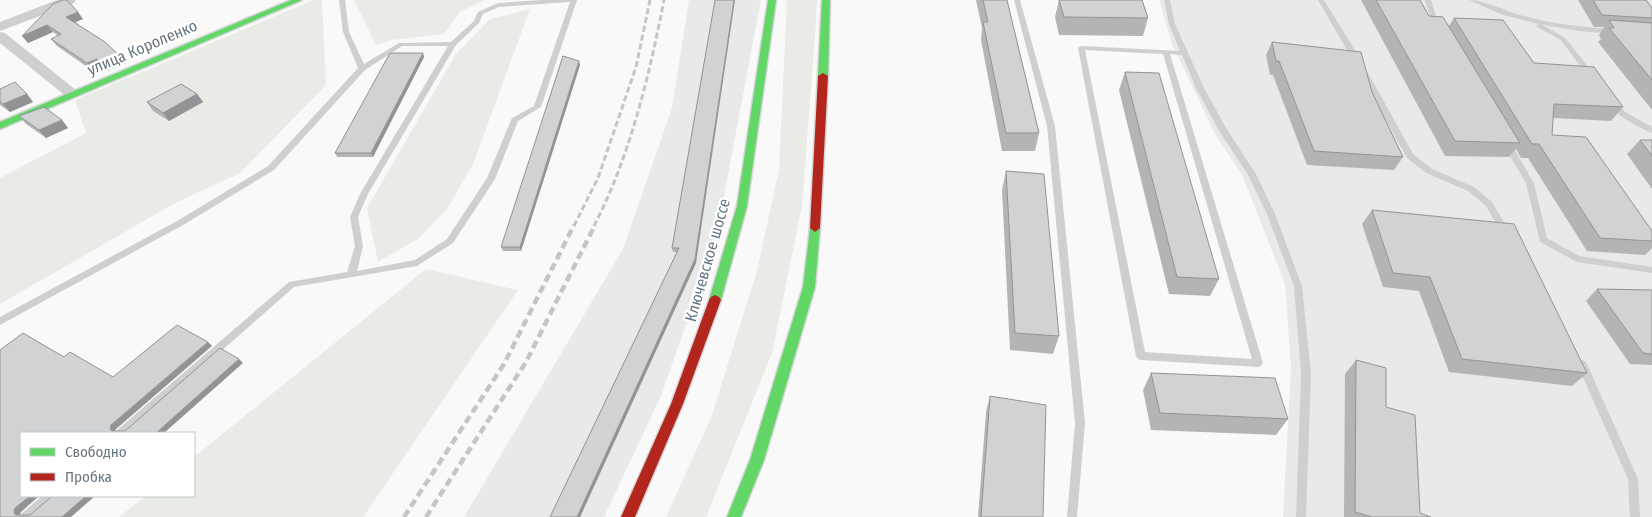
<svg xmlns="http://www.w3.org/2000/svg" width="1652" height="517" font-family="'Fira Sans Condensed',sans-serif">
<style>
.built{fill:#e8e9e9}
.green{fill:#e8ebe6}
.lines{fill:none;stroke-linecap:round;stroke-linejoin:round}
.fast-casing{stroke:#d5d6d7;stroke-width:3}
.jam-casing{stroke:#d5d6d7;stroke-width:3}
.lane{fill:#cecfd0;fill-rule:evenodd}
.street{fill:#cecfd0;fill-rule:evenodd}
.fast{fill:#63d668;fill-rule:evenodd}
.jam{fill:#b3261e;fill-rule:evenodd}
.rail-far1{stroke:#c3c5c6;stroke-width:3;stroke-dasharray:6 3;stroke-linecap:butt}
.rail{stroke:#c3c5c6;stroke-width:4.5;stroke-dasharray:8 4.5;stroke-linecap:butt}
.wall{fill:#b3b5b5}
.shaded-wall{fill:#929394}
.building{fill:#d0d2d3;stroke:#929394}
.labels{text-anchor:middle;stroke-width:5;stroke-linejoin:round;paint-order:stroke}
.street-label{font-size:16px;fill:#657683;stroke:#fff}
</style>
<rect width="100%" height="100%" fill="#f9f9f9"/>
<path class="built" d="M689,0H761L716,238L661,396L604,517H464L623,249L672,108Z
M1159,0H1652V517H1283L1291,367L1285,284L1242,175L1215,134L1172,44Z"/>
<path class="green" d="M314,0H322L326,85L240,173L175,203L0,304V178L86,133L75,100Z
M354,0H484L460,12L444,34L392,40L376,45Z
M787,0H817L816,22L802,206L772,353L706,517H666L711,418L757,271L779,170Z
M530,9L473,164L447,209L419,238L378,262L367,208L456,54L490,19Z
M426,269L518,290L363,517H119L146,496H194V457Z"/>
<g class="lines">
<defs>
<path id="fast" d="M291,0H302L0,129V122Z
M768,0H776L747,206L721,300L719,303H711L709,300L737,206Z
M822,0H830L828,76L823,79L818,76Z
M815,224L820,228L815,287L764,460L741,517H727L750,460L803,287L810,228Z"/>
<path id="jam" d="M823,73L828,76L820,228L815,232L810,228L818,76Z
M715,295L719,297L721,300L683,404L635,517H621L671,404L709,300L711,297Z"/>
</defs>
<use href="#fast" class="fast-casing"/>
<use href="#jam" class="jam-casing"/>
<path class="lane" d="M339,0H345L349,32L364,64L399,43L451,42L474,21L478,12L498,3L541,0H577L541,107L518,121L495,179L453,243L417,266L294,287L128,433H116L117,430L289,282L347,272L355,246L350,217L360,194L448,46H402L365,70L274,170L183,225L0,325V317L177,221L268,166L358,68L343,32ZM570,2L534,106L512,118L487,178L447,239L415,260L357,271L363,246L358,217L368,194L456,45L479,23L483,14L499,7Z
M1014,0H1020L1055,126L1085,423L1077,517H1067L1075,423L1047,126Z
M1164,0H1170L1175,24L1203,86L1226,128L1256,174L1275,214L1302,286L1311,374L1306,517H1296L1301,374L1294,286L1267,214L1248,175L1218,129L1195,86L1182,55L1170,54L1263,363L1261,366L1258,367L1141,360L1138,359L1136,356L1078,48L1081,46L1180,51L1169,24ZM1085,50L1163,54L1252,359L1145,352Z
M1318,0H1324L1361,60L1360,62H1354Z
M1425,0H1431L1439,26L1438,27L1436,28L1433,26Z
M1469,0C1485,0 1507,12 1524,16C1553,24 1582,27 1612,29L1615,31C1606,37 1554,27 1541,24L1565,38L1596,76L1592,78H1589L1561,40L1537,27L1536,26L1539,24L1503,15Z
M1360,69H1363L1367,71L1413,154L1432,169L1474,187L1492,202L1510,233L1509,235H1503L1486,206L1468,191L1426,173L1407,158L1359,71Z
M1609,100H1615L1625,112L1652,127V133C1640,128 1609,113 1609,100Z
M1507,141L1510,142L1534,183L1547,238L1579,256L1652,267V273L1577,262L1540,242L1526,183L1503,144Z
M1582,360L1585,361L1587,364L1638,479L1640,517H1630L1628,479L1577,364L1579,361Z
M42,496H55L54,500L34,517H21L22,513Z"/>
<path class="street" d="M57,0H76L74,3L0,31V22Z
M0,32L5,33L77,91L79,94L77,97H67L0,43Z"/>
<use href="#fast" class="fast"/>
<use href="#jam" class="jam"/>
<path class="rail-far1" d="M574,226L598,178L636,67L650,0
M594,226C630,156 649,77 664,0"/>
<path class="rail" d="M404,517L504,364L574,225
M426,517L526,362L595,225"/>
</g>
<path class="wall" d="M715,0L696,263L580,517H550L677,252H673L672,248Z
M976,0H1007L1039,133L1035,151H1002L981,40L982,28Z
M1059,0H1142L1148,18L1143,36L1059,35L1055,17Z
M1361,0H1420L1429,16L1449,26L1454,18L1534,63L1623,107L1611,121L1553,118L1552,135L1652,231V248L1645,255L1587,251L1528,158H1521L1516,149L1509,157L1445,156Z
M1578,0H1646L1652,8V110L1598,42L1601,39L1599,35L1604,27H1594Z
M53,4L83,19L75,22L126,63L107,71L102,66L93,71L57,46L51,39L58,36L53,32L28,43Z
M1272,42L1372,92L1403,157L1394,170L1307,165L1273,75H1270L1266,55Z
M423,53L424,57L373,157H337L335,153Z
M579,61L580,65L521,251H503L501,247Z
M1125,72L1219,279L1210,296L1169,294L1119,90Z
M0,89L27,94L33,102L10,112L0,105Z
M197,94L203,102L169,121L153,111L147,102Z
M19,116L62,120L68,128L46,138L26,124Z
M1640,140H1652V189L1627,154Z
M1006,171L1059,336L1053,354L1010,350L1002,190Z
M1372,210L1587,373L1572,386L1449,372L1419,291L1383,287L1362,224Z
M1597,289L1652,290V365L1630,364L1586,301Z
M1356,360L1386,407L1420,513L1431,517H1344L1345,374Z
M1151,373L1288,419L1276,435L1151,430L1143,390Z
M990,396L1043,517H978L986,412Z"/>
<path class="shaded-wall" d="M734,0H735L696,263L580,517H577L695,259Z
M78,12L83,19L71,24L66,17Z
M47,25L53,32L28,43L22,36Z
M423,53L424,57L373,157L371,153Z
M120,56L126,63L107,71L102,64Z
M97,59L102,66L93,71L87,63Z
M579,61L580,65L521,251L520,247Z
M27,94L33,102L10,112L3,104Z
M197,94L203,102L169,121L163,113Z
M62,120L68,128L46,138L39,130Z
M208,342L212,346L116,429L114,433L110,429L111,425Z
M239,359L243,363L164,433H156Z
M30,496H39L21,512L19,517L16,515L14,513L15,508Z
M86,496H95L71,517H62Z"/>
<path class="building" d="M63,0H67L78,12L66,17L105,42L120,56L102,64L97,59L87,63L51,39L61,34L47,25L22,36L53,4Z
M715,0H734L695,259L577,517H550L679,248H672Z
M983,0H1007L1039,133H1006L983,22H988Z
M1059,0H1142L1148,18L1064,17Z
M1376,0H1420L1429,16L1443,17L1520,143L1455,141Z
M1593,0H1646L1652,8V18L1602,15Z
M1454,18L1503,20L1534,63L1594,67L1623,107L1554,104L1552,135L1586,137L1652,231V241L1600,238L1539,144H1532Z
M1609,20L1652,23V80L1609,28H1614Z
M1272,42L1361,52L1372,92L1403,157L1314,151L1279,61H1276Z
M390,53H423L371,153H335Z
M563,56L579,61L520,247H501Z
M1125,72L1159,73L1219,279L1177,277Z
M15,82L27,94L3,104L0,102V89Z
M181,84L197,94L163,113L147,102Z
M44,107L62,120L39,130L19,116Z
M1640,140H1652V156Z
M1006,171L1044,174L1059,336L1015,333Z
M1372,210L1514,224L1587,373L1462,359L1430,277L1393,273Z
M1597,289L1652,290V354L1643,353Z
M177,325L208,342L111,425L110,429L112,431H125L220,348L239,359L156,433H21V496H30L15,508L14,513L16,515H30L50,498L51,496H86L62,517H0V350L23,333L64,357L70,352L113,377Z
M1356,360L1386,368V407L1415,415L1420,513L1431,517H1372L1355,512Z
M1151,373L1275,378L1288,419L1160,413Z
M990,396L1046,405L1043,517H981Z"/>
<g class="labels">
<g class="street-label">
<text transform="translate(142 47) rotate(-23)" y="6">улица Короленко</text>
<text transform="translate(707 260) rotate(-74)" y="6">Ключевское шоссе</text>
</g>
</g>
<rect x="20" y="432" width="175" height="65" fill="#ffffff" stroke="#c1c8cd"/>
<rect x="30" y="448" width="25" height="8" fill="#63d668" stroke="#c1c8cd"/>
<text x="65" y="457" font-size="15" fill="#657683">Свободно</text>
<rect x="30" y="473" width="25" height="8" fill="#b3261e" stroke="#c1c8cd"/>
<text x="65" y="482" font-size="15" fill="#657683">Пробка</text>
</svg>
